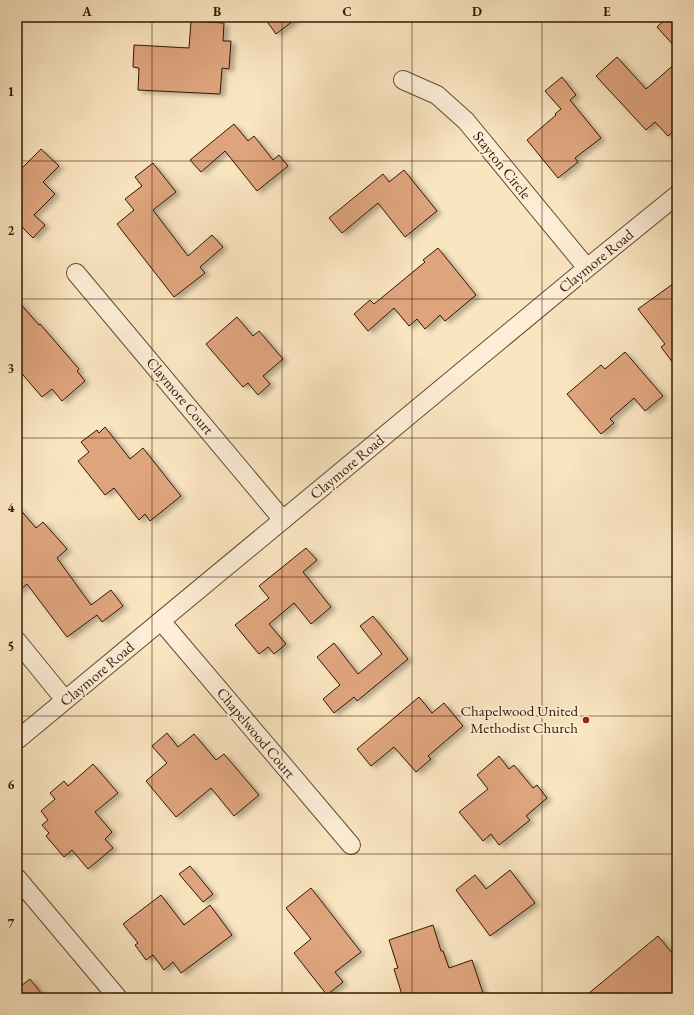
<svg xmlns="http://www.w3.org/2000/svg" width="694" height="1015" font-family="'EB Garamond',serif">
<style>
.building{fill:#dea47d;stroke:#331700;filter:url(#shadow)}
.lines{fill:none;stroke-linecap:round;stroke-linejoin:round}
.minor-casing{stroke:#654a30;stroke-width:20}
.minor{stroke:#fceed7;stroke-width:18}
.grid{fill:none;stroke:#331700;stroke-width:1;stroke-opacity:0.55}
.poi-dot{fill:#8f2418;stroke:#fceed7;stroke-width:1.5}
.labels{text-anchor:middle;stroke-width:3.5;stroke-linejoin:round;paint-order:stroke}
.street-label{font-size:15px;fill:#331700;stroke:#fceed7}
.poi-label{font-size:15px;fill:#331700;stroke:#fceed7;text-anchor:end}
.neatline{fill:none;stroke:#331700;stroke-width:1.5}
.grid-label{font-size:13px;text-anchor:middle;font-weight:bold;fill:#331700}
</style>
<defs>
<filter id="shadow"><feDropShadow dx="4.5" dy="2.5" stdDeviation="2" flood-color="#0004"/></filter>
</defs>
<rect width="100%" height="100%" fill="#fae5c1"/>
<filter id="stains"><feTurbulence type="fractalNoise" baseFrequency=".005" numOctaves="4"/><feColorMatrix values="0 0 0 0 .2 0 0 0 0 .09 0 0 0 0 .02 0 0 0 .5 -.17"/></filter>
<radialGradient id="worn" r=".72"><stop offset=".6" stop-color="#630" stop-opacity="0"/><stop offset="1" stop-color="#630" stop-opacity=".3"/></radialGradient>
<path class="building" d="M264,17H298L276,34Z
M668,17H677V49L657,27Z
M191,21L224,23L223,41H231L229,69L222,68L220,94L138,90L139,68L133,67L134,45L189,48Z
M617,57L646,89L677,62V128L668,136L655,122L646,130L596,76Z
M562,77L576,95L570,100L601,138L575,158L578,162L558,178L527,140L556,115L555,114L561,109L545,91Z
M234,124L248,141L254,136L273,160L279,155L288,166L257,191L225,151L201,172L190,160Z
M41,149L59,166L43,182L55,194L34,215L45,225L33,238L17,222V173Z
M153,163L176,192L153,210L188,256L212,235L223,247L200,267L205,273L174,297L117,224L134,210L125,199L142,186L135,177Z
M404,170L437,211L405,237L378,203L342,233L329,218L383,174L389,182Z
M438,248L476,295L445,321L440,315L425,329L417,319L409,326L394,308L368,331L354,314L370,300L374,304L425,262L423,260Z
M677,281V368L661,347L665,344L638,309Z
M17,300L39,325L40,324L79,369L77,371L85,381L62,401L52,389L42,397L17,368L22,363L17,357Z
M237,317L253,336L259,331L283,359L263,376L270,384L258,395L248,383L243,387L206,344Z
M625,352L663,396L645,411L634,398L610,419L614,423L601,434L567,394L601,365L605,369Z
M105,427L130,459L143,448L181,496L150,521L145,514L139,520L114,488L105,495L78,461L89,452L81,442L97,430L99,433Z
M17,506L36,528L43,522L67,549L57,558L91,605L111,590L123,606L102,622L97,615L67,637L27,584L17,593Z
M306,548L317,560L303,572L331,607L311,624L294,603L269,624L286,644L274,654L268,647L259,654L235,625L269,598L259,586Z
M373,616L408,659L357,701L354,697L334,713L323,699L340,685L317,657L334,643L358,674L382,654L360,626Z
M419,697L432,713L444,703L463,726L428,756L431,759L416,772L394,747L371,766L357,749Z
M167,733L178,747L194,734L216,760L224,754L259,795L234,816L211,788L176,817L146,781L167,763L152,746Z
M499,756L509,769L514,765L533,788L537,785L547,798L526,816L530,820L499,845L491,834L483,841L459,812L488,789L477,775Z
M93,764L118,793L95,812L112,832L105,839L113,848L88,869L72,850L64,857L46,836L49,833L42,825L48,820L41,811L55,799L50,793L64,781L68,786Z
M190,866L213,894L203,902L179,874Z
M510,870L535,903L490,936L456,890L475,875L486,889Z
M311,888L361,952L335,972L343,982L327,995L294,953L311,939L286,908Z
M161,895L184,925L210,905L232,935L181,973L173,962L164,970L153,955L146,960L135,945L138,943L123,924Z
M433,925L441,951H443L449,968L472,960L483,993L467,998H403L394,969L398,968L389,940Z
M658,936L677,959V998H583Z
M30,979L45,998H17V989Z"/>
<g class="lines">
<defs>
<path id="minor" d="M403,80L437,95L466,121L587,268
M76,273L283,520
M161,621L351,845
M17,641L65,700
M17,740L587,268L677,195
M17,878L118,998"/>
</defs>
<use href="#minor" class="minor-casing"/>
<use href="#minor" class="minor"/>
</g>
<path class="grid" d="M152,17V998M282,17V998M412,17V998M542,17V998M17,161H677M17,299H677M17,438H677M17,577H677M17,716H677M17,854H677"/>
<circle class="poi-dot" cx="586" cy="720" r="4"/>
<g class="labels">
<g class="street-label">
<text transform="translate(502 165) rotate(51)" y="5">Stayton Circle</text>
<text transform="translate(596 261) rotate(-39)" y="5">Claymore Road</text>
<text transform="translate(180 396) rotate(50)" y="5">Claymore Court</text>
<text transform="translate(347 467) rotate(-40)" y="5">Claymore Road</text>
<text transform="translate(97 674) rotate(-40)" y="5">Claymore Road</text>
<text transform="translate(256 733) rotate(50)" y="5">Chapelwood Court</text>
</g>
<g class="poi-label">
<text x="578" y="716">Chapelwood United<tspan x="578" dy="17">Methodist Church</tspan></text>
</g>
</g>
<rect width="694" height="1015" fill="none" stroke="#fae5c1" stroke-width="44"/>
<rect x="22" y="22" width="650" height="971" class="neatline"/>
<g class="grid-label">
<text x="87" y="16">A</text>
<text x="217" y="16">B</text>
<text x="347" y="16">C</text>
<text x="477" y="16">D</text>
<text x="607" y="16">E</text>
<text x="11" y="96">1</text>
<text x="11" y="235">2</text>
<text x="11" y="373">3</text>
<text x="11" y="512">4</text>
<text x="11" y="651">5</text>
<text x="11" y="789">6</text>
<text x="11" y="928">7</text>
</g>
<rect width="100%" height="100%" filter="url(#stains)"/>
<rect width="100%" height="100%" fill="url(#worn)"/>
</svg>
